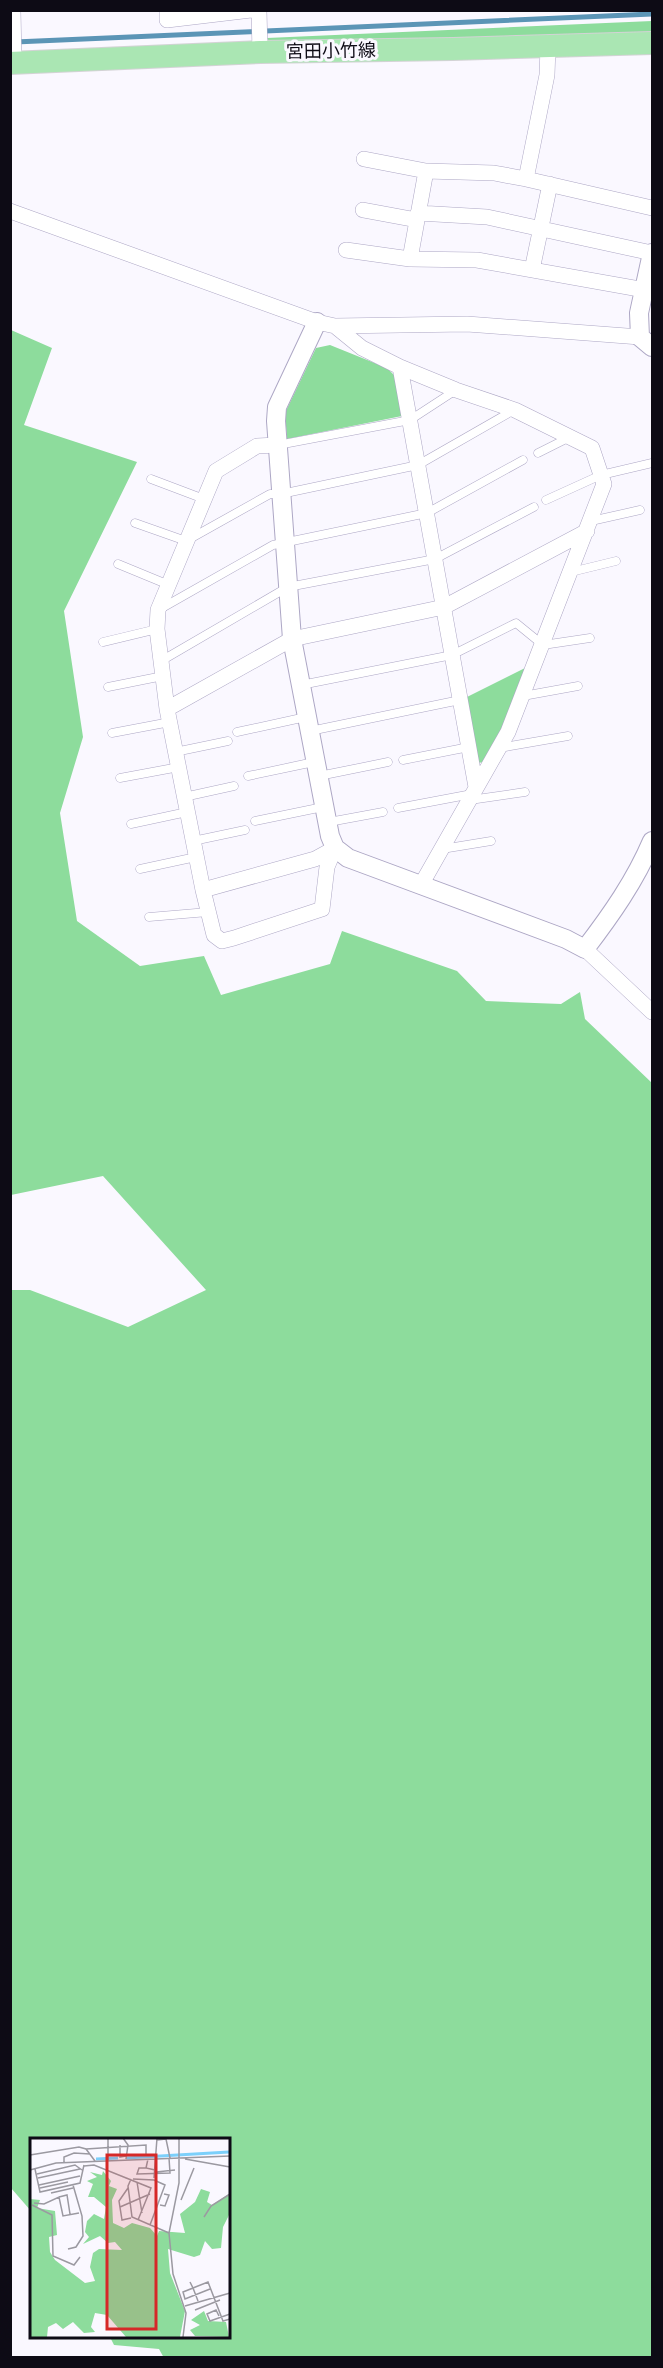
<svg xmlns="http://www.w3.org/2000/svg" width="663" height="2368" font-family="Overpass,'Noto Sans JP',sans-serif">
<style>
.green{fill:#8ddc9c}
.lines{fill:none;stroke-linecap:round;stroke-linejoin:round}
.stream{stroke:#5b95b6;stroke-width:5}
.service-casing{stroke:#ada7c5;stroke-width:9}
.minor-casing{stroke:#ada7c5;stroke-width:16}
.tertiary-casing{stroke:#ada7c5;stroke-width:20}
.primary-casing{stroke:#d3d3d5;stroke-width:24}
.service{stroke:#fff;stroke-width:8}
.minor{stroke:#fff;stroke-width:15}
.tertiary{stroke:#fff;stroke-width:18}
.primary{stroke:#aae6b3;stroke-width:22}
.labels{text-anchor:middle;stroke-width:6;stroke-linejoin:round;paint-order:stroke}
.street-label{font-size:18px;fill:#0d0b15;stroke:#faf8ff}
.inset-river{fill:none;stroke:#7cd0fb;stroke-width:3}
.inset-road{fill:none;stroke:#9b99a1;stroke-width:1.5}
.view{fill:#d62828;fill-opacity:0.15;stroke:#d62828;stroke-width:3}
.inset-edge{fill:none;stroke:#0d0b15;stroke-width:3}
</style>
<rect width="100%" height="100%" fill="#faf8ff"/>
<path class="green" d="M652,21V36L273,48L267,38Z
M11,330L52,348L24,425L137,462L64,611L83,737L60,813L77,921L140,966L204,956L221,995L330,964L342,931L457,971L486,1001L561,1004L580,992L585,1019L652,1083V2357L164,2358L159,2349L114,2345L110,2337L228,2336V2140H32L31,2211L11,2188V1290H30L128,1327L206,1290L103,1176L11,1195Z
M330,345L387,368L396,377L402,416L287,439L285,413L316,348Z
M527,667L503,730L486,762L476,763L465,698Z"/>
<g class="lines">
<path class="stream" d="M15,42L652,14"/>
<defs>
<path id="service" d="M278,445L410,420L456,390
M538,453L568,438
M151,479L204,499
M546,500L601,475L652,463
M591,521L640,510
M135,523L186,541L270,494H281L418,465L514,410
M118,564L169,585
M571,572L616,561
M162,608L273,545L427,513L523,460
M103,642L157,629
M161,661L288,587L435,559L534,507
M301,685L452,655L516,623L543,645L590,638
M108,687L163,676
M523,696L578,686
M310,731L460,700
M237,732L306,717
M112,733L170,722
M499,748L568,736
M175,752L228,741
M403,760L469,747
M248,776L314,762
M319,776L388,762
M120,778L179,767
M184,797L234,786
M470,800L525,792
M398,808L472,794
M255,821L323,807
M329,822L383,812
M131,824L187,812
M193,841L245,830
M442,849L491,841
M140,869L196,857
M149,917L208,912"/>
<path id="minor" d="M13,10L14,62
M167,10V20L251,10
M259,10L260,52
M548,47L547,75L526,179L652,208
M364,159L426,171
M526,179L494,173L426,171L410,259L477,260L645,290L652,287
M363,210L417,220
M10,211L317,322L335,326L467,324L640,337
M418,213L487,217L652,253
M346,250L410,259
M532,270L550,184
M335,326L362,348L400,367L456,390L515,410L592,448L604,484L508,732L421,885
M400,367L476,787
M277,445L257,446L216,471L158,610L157,629L167,709L203,890L315,859L335,848
M167,709L292,639L444,607L587,531
M203,890L214,935L222,941L234,938L322,909L327,867L335,848
M585,949L652,1012"/>
<path id="tertiary" d="M652,253L639,313L640,337L652,347
M317,322L277,407L276,421L292,639L330,836L335,848L348,858L566,939L585,949C611,915 635,881 652,841"/>
<path id="primary" d="M10,63L260,52L453,49L652,43"/>
</defs>
<use href="#service" class="service-casing"/>
<use href="#minor" class="minor-casing"/>
<use href="#tertiary" class="tertiary-casing"/>
<use href="#primary" class="primary-casing"/>
<use href="#service" class="service"/>
<use href="#minor" class="minor"/>
<use href="#tertiary" class="tertiary"/>
<use href="#primary" class="primary"/>
</g>
<g class="labels">
<g class="street-label">
<text transform="translate(331 51) rotate(-1)" y="6">宮田小竹線</text>
</g>
</g>
<g transform="translate(30 2138)">
<rect width="200" height="200" fill="#faf8ff"/>
<path d="M73,33L81,43L79,48L87,51L82,62L83,85L94,90L102,85L120,90L127,98L129,93L155,95L150,76L165,64L171,51L180,54L177,64L182,67L199,56V77L193,89L191,110L182,111L175,103L170,117L164,119L138,111L140,135L155,173L150,199H96L77,177L65,175L61,189L65,194L54,195L43,184L33,191L26,185L18,189L17,199H0V61L10,62L7,70L25,73L27,97L19,99L20,114L25,122L55,145L65,143L60,129L63,115L69,111L92,112L85,104L78,105L70,98L53,106L59,99L55,94L57,83L64,76L74,81L76,69L64,59H58L63,46L57,43L67,39L60,34L72,37ZM174,173L178,183L196,184L199,199L165,198L160,192L170,187L161,182Z" fill="#8ddc9c"/>
<path class="inset-river" d="M96,20L199,14M66,21L88,20"/>
<path class="inset-road" d="M78,0V22M93,0L98,7L96,21M149,0V45L139,95L143,136L156,175L153,199M127,2L136,1L140,20M90,7V19L96,18M56,11L116,7V17M0,17L49,9L56,11L65,23M118,21L116,30L125,32M155,21L200,29M34,25V19L44,15L60,16M54,28L64,27L121,50L108,82M116,30H109L107,36L140,35L139,20M5,31L10,54L50,45L54,27M0,32L26,25L200,18M126,34L145,32M7,36L45,27L52,32M8,40L50,31M124,40L127,0M101,41L98,48L102,79L139,95M103,41L124,42L135,47L120,87M107,44L112,75M9,47L50,38M10,50L38,44M98,50L89,63L92,82L101,80M21,55L43,50M29,59L37,57L40,76M151,62L164,30M4,65L14,66L29,59L33,78L49,75M2,67L22,77L23,118L44,127L50,119M130,67L135,68L139,57L134,56M90,69L120,56M174,79L181,68L200,56M38,111L46,109L53,98L52,78L43,47M160,144L163,150L153,154L155,161L180,151M168,163L163,150L178,144L193,183L200,181M155,168L200,155M165,172L190,162M189,178L186,172L177,176L180,183L200,176"/>
<path class="view" d="M77,17H126V191H77Z"/>
<rect width="200" height="200" class="inset-edge"/>
</g>
<rect width="663" height="2368" fill="none" stroke="#0d0b15" stroke-width="24"/>
</svg>
